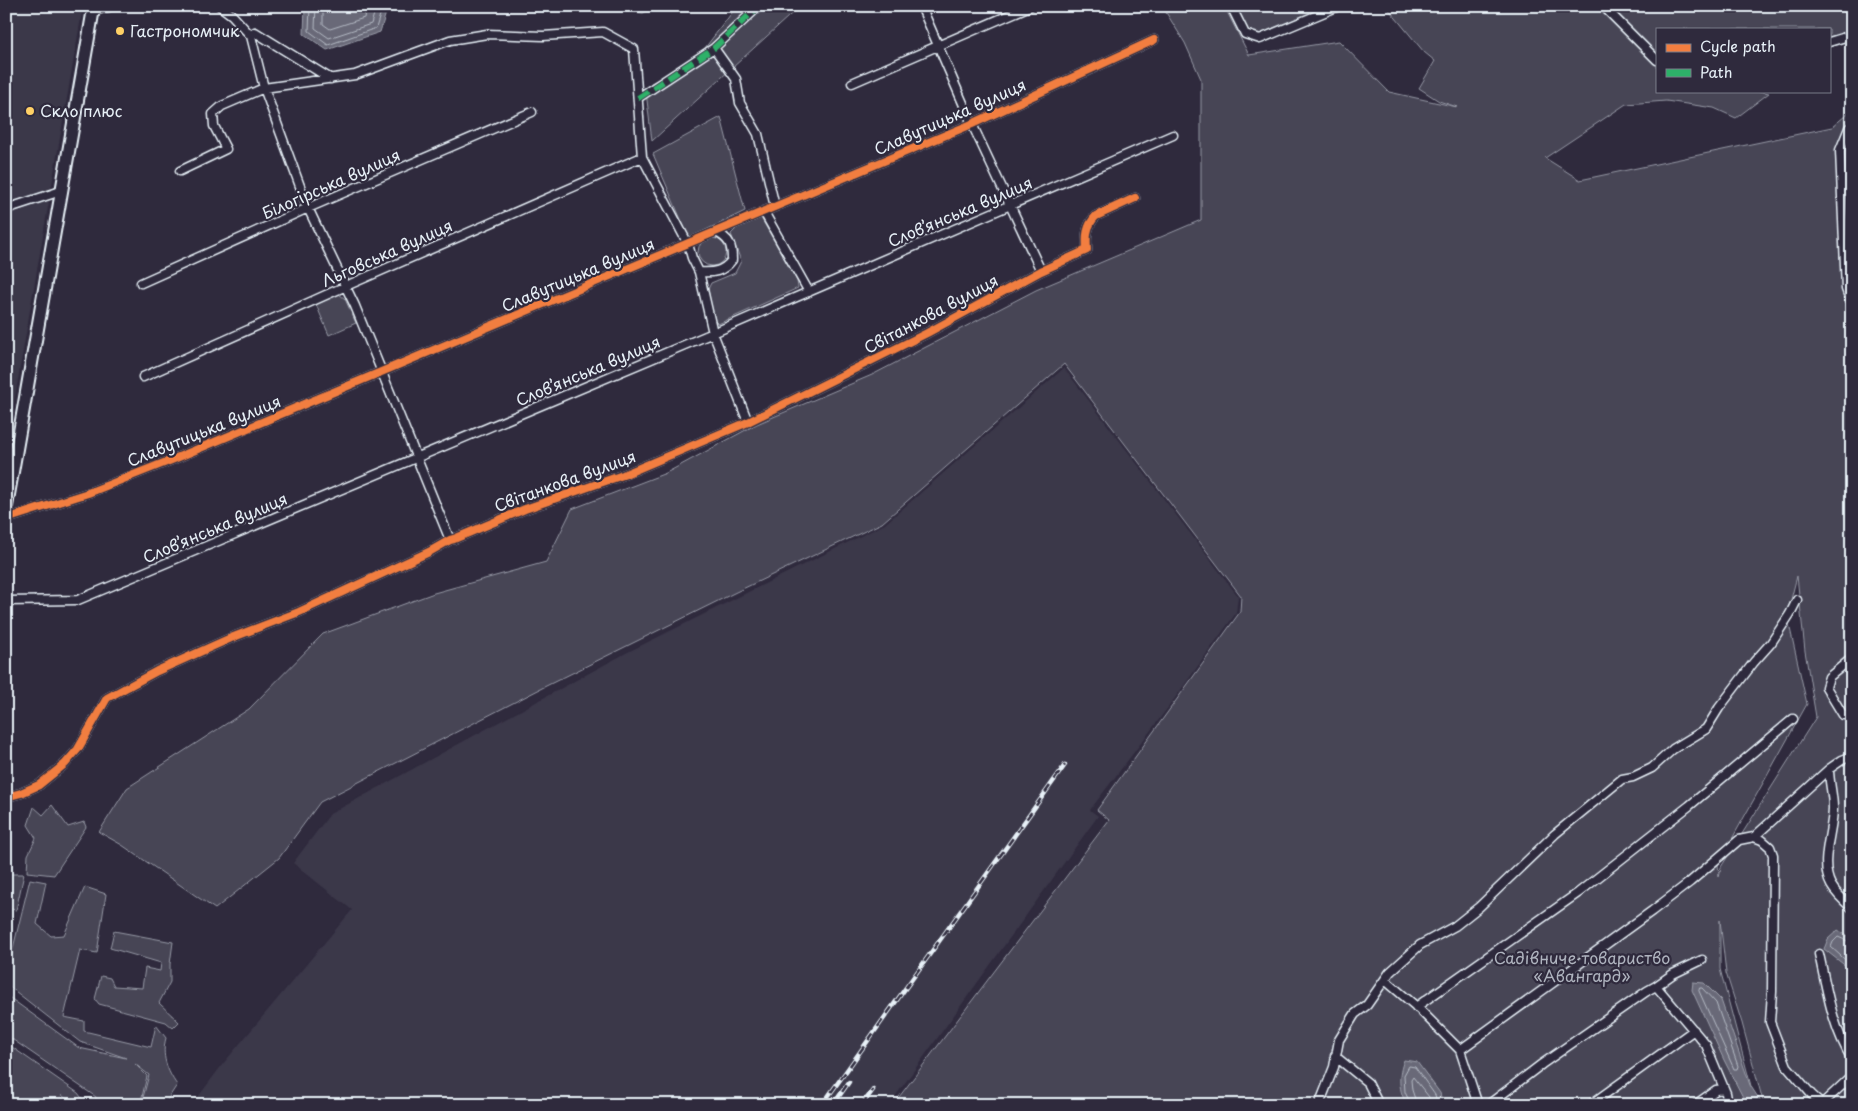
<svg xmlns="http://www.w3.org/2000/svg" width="1858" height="1111" font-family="'Playpen Sans',sans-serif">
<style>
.built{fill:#3b3749}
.green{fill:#464455;stroke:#979aa6;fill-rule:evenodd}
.water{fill:#696978;stroke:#9c9fab}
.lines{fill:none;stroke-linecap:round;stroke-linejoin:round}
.shore{stroke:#b5bbc5;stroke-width:1}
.minor-casing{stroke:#e8f1f8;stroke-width:11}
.secondary-casing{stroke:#e8f1f8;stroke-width:15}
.minor{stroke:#2f2a3d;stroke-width:8}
.secondary{stroke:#2f2a3d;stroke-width:11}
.rail-casing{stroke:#e8f1f8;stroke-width:4.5}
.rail{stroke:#2f2a3d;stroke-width:2.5;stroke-dasharray:8;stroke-linecap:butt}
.quiet{stroke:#2db169;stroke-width:6;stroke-dasharray:12 6;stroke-linecap:butt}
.cycleway-casing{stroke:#2f2a3d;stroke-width:11}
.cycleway{stroke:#f27e40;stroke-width:8}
.poi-dot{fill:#ffd166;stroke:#2f2a3d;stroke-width:2}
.labels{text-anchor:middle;stroke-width:4.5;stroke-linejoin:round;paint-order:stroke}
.poi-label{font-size:16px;fill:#e8f1f8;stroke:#2f2a3d;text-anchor:start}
.street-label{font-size:16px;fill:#e8f1f8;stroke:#2f2a3d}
.park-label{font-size:16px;fill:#afb4bf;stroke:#2f2a3d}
</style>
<rect width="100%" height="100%" fill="#2f2a3d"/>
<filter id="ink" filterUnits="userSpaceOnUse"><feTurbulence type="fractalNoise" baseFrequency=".02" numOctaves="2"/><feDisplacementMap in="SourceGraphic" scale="10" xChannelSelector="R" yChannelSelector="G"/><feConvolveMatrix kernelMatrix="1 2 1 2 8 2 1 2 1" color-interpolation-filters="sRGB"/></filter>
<g filter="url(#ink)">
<path class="built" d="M6,6H83L6,448Z
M1064,368L1238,596L1236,613L1170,705L1090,810L1098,816L889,1105H192L222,1065L352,910L293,863L330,814L626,653L885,524Z"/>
<path class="green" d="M597,6H658L643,13Z
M737,6H800L652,141L646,92L651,83L695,61Z
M1162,6H1224L1249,55L1339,41L1389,92L1457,107L1439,101L1419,88L1435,61L1424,52L1386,6H1601L1657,63V91H1759L1769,93L1736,118L1714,108L1666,101L1626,104L1545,158L1580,180L1832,127L1852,110V1105H1764L1742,1023L1726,973L1720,920V969L1756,1105H893L1109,820L1097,810L1240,612L1241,596L1064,364L882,523L736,592L546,686L320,802L279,858L215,909L122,845L99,832L127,788L249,709L323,634L434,593L546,562L572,509L666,473L757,424L872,375L1036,290L1201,220V79L1185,43ZM1797,576L1805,651L1816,717L1721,867L1719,877L1718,864L1807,704L1787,615Z
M1234,6H1335L1261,37L1248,33Z
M1605,6H1852V34L1829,41V29H1657V59Z
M721,117L745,211L689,238L653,154Z
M761,218L797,281L798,288L718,324L713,319L708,289L711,283L735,273L741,261L731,234L737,228Z
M698 252a14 14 0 1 1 28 0a14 14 0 1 1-28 0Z
M339,294L345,299L356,323L329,335L315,302Z
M52,805L68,827L84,822L86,827L54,875L27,872L28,855L36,838L28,825L34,807L43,815Z
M6,874H24L16,910L6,908Z
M30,879L46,882L37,924L51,936L64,935L85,887L106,894L97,953L80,950L64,1017L84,1021V1031L151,1047L156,1025L166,1038C161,1055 167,1071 177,1085L164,1105H141L149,1075L135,1064L147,1076L140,1105H95L96,1097L6,1035V995L79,1048L126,1058L80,1042L6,984V977Z
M114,931L173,942L170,964V982L159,1003L179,1022L173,1028L166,1022L99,1004L95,999L101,976L110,978L114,986L142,988L145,968L160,971L161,963L110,948Z
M6,1043L78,1093L87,1105H73L62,1095L61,1097L70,1105H6Z"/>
<path class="water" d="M305,6H385V16L380,32L327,50L304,34Z
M1838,930L1852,939V971L1824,949L1828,939Z
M1693,982L1704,983L1721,1000L1750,1085L1763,1105H1747L1724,1060L1692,990Z
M1404,1060L1417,1062L1440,1093L1443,1105H1407C1398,1090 1398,1076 1404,1060Z"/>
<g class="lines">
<path class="shore" d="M310,6L309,31L328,45L376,28L380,15V6
M316,6L315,28L329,38L371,24L374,14V6
M323,6V24L330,29L364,18L366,6
M1852,943L1838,937L1833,942L1831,947L1852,966
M1700,988H1702L1716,1003L1738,1066L1737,1069H1734L1699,991Z
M1411,1105L1405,1092L1404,1075L1409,1066L1415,1067L1435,1095L1438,1105
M1417,1105L1412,1090L1411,1080L1413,1077L1429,1097L1431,1105"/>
<defs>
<path id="minor" d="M220,6L232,15L251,36L264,88L308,208L355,306L450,540
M921,6L972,124L1041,271
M1231,6L1245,34L1260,39L1339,6
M1603,6L1657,60
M93,11L113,6
M251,36L255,32L331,79
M1829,42L1852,35
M714,48L736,79L740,103L758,134L775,207
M852,83L1030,6
M638,98L714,48L759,6
M1852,126L1849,128L1840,150L1846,289L1852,305
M180,171L226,149L214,126L213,114L222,106L264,88L355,75L450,40L487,34L543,36L603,32L634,49L642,157L688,244L692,258L699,272L713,333L748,422
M6,209L61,191
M764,212L809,292
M699,272C713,273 723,272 732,260C732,245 730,239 716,232
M141,283L308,208L532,112
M143,377L346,286L642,157
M6,519L88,493L174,459L972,124L1154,40
M6,601L78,600L713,333L1173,135
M1852,658L1829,677L1826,687L1843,715L1852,714
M1852,756L1842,760L1829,769C1829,782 1833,795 1833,808C1833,832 1819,862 1831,885C1836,894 1844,901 1852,908
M6,797L21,793L39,785L65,764L78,749L107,698L157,671L231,638L299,612L429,552L450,540L454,539L525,509L623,475L748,422L927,333L1041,271L1087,250C1086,237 1086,226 1096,216L1135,198
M1754,837L1829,769
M1819,954C1827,990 1832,1027 1852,1059
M1385,980L1419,1009L1460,1050L1478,1105
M1656,986L1673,974L1702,960
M1416,1007L1578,893L1689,806L1793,719
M1460,1050L1652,911L1690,882L1739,840L1754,837L1762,840L1770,847L1773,855L1772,992L1770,1022L1787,1066L1812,1095L1823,1105
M1335,1056L1368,1083L1379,1105
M1823,1103L1852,1076
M1319,1105L1334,1067L1339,1040L1355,1014L1367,1005L1390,972L1420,945L1455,926L1479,907L1555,834L1622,779L1633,777L1652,768L1673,749L1706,729L1719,708L1754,662L1771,643L1790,614L1797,600
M1488,1105L1542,1064L1647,991L1656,986L1706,1045L1726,1093L1728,1105
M1590,1105L1694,1030
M1695,1105L1716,1090L1723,1089"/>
<path id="secondary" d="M6,509L94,6"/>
</defs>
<use href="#minor" class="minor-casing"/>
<use href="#secondary" class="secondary-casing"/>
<use href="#minor" class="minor"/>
<use href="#secondary" class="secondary"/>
<defs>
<path id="rail" d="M822,1105L1065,765
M833,1105L849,1082
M862,1105L873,1090"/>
</defs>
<use href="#rail" class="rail-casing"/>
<use href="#rail" class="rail"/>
<path class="quiet" d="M638,98L714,48L759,6"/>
<defs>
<path id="cycleway" d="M6,519L88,493L174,459L972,124L1154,40
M6,797L21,793L39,785L65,764L78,749L107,698L157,671L231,638L299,612L429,552L450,540L454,539L525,509L623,475L748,422L927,333L1041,271L1087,250C1086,237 1086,226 1096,216L1135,198"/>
</defs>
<use href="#cycleway" class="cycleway-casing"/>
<use href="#cycleway" class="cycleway"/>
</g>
</g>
<g class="poi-dot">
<circle cx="120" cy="31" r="5"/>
<circle cx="30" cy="111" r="5"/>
</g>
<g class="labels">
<g class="poi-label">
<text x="130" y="37">Гастрономчик</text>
<text x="40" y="117">Скло плюс</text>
</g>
<g class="street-label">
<text transform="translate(950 117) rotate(-24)" y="6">Славутицька вулиця</text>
<text transform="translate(331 184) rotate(-24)" y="6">Білогірська вулиця</text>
<text transform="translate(960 212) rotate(-23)" y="6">Словʼянська вулиця</text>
<text transform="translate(387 253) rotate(-24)" y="6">Льговська вулиця</text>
<text transform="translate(578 275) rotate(-23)" y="6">Славутицька вулиця</text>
<text transform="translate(931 314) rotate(-28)" y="6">Світанкова вулиця</text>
<text transform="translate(588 371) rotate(-23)" y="6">Словʼянська вулиця</text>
<text transform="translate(204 431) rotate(-22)" y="6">Славутицька вулиця</text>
<text transform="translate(565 481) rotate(-20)" y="6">Світанкова вулиця</text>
<text transform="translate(215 528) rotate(-23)" y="6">Словʼянська вулиця</text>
</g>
<g class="park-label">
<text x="1582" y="964">Садівниче товариство<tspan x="1582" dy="18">«Авангард»</tspan></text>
</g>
</g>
<rect width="1858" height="1111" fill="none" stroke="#2f2a3d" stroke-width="25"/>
<rect x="12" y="12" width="1833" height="1086" fill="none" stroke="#e8f1f8" stroke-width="2" filter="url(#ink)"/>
<rect x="1656" y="28" width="175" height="65" fill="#2f2a3d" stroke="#797a88"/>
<rect x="1666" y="44" width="25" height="8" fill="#f27e40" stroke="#797a88"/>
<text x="1700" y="52" font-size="15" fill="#e8f1f8">Cycle path</text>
<rect x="1666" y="69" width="25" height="8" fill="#2db169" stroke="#797a88"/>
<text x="1700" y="78" font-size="15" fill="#e8f1f8">Path</text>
</svg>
